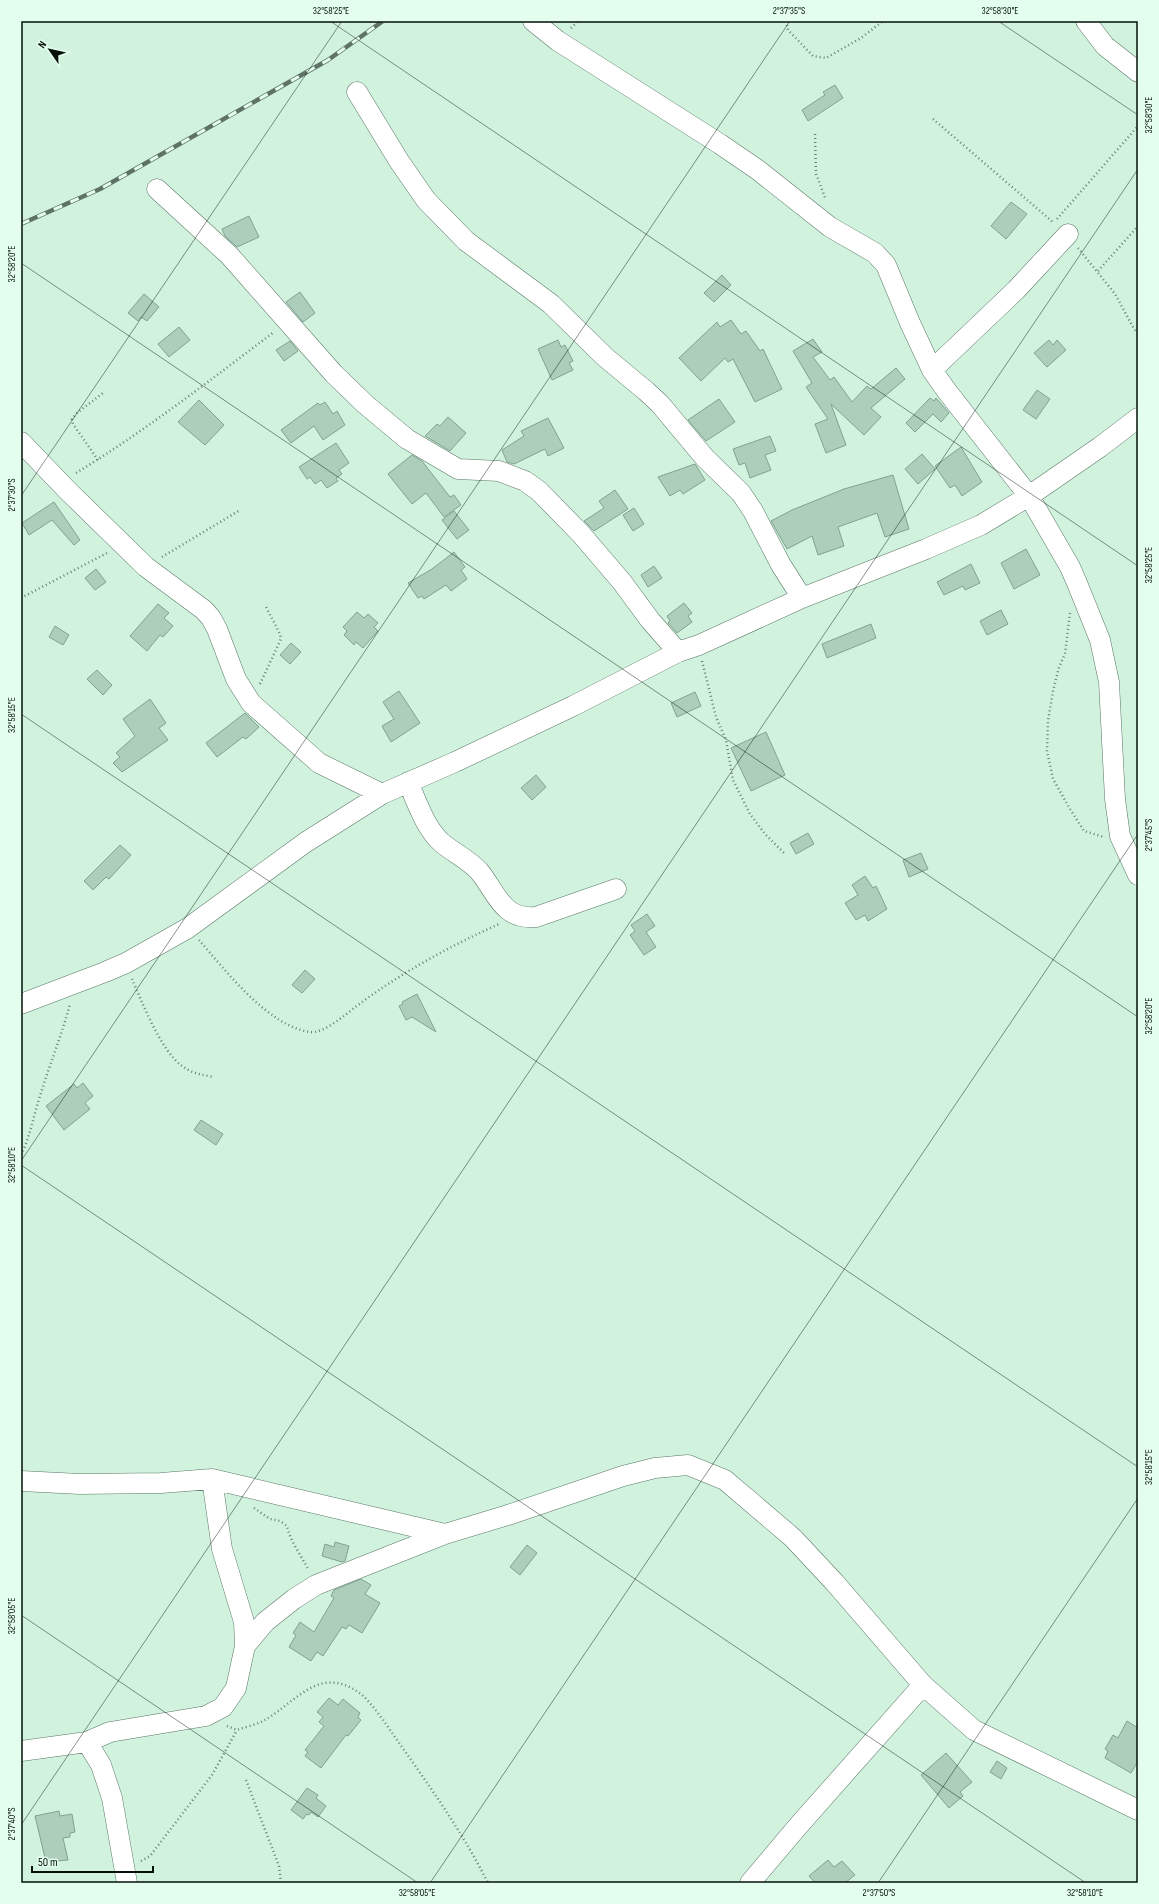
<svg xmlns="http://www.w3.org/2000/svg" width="1159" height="1904" font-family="'Sofia Sans Condensed',sans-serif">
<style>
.building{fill:#adcebb;stroke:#82a28f}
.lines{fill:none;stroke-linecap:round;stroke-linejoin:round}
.street-casing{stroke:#597766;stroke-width:21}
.path{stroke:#6a8173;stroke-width:2.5;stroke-dasharray:1 3;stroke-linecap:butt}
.street{stroke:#fff;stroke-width:20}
.rail-casing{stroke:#5e7366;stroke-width:4.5}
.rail{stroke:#e3feee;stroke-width:3;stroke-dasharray:9;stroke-linecap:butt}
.ticks{fill:none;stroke:#051009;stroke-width:1;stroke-opacity:0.45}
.neatline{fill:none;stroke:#051009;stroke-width:1.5}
.ticks-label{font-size:10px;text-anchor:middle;fill:#051009}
</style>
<rect width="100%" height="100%" fill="#d1f3de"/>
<path class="building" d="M835,85L843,98L808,121L802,110L825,95L823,92Z
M1011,202L1027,214L1006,239L991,226Z
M249,216L259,237L237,247L225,236L222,229Z
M722,275L731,285L714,302L704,293Z
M300,292L315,313L303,322L286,302Z
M144,294L159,307L147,321L141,317L138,321L128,313Z
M731,320L741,334L746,331L760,351L763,349L782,389L755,402L733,359L728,362L725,358L701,381L679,358L717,322L720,327Z
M179,327L190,340L169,357L158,344Z
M813,339L822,352L813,357L830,380L834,377L852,402L867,386L871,389L896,368L905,379L871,408L881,417L864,435L831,404L846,445L826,453L815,424L828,419L806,387L812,383L793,351Z
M558,340L561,347L565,345L573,361L569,363L573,370L552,380L538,349Z
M1049,340L1053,345L1057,340L1066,350L1047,367L1034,353Z
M290,341L298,351L284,361L276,350Z
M1037,390L1050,399L1036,419L1023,410Z
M930,398L934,401L936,398L949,413L941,422L933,414L915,432L906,423Z
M719,399L735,422L706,441L688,420Z
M199,400L224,425L205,445L178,422Z
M325,402L333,414L337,411L345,425L323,440L314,426L291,443L281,430L318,403L320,405Z
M448,417L466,433L450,451L425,436L437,424L440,426Z
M548,418L564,448L548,456L545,449L514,464L507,462L502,450L524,436L521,431Z
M770,436L776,451L765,455L771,470L750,478L745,463L739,465L733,449Z
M336,443L349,463L339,470L342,474L336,478L338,481L327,488L321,480L315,484L310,477L307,479L299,467Z
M961,447L982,482L962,496L955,485L950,488L935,466Z
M922,454L935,469L918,484L905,469Z
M412,455L422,461L450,497L454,495L461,505L444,517L426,493L412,504L388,474Z
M695,464L705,480L683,494L680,490L670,496L658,477Z
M893,475L909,529L885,537L877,513L838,527L844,546L818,555L812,536L787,549L771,521L792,510L844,489Z
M615,490L628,509L594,531L584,521L604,508L599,501Z
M54,502L80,540L74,545L52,520L29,535L22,523Z
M634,508L644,524L633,531L623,515Z
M454,511L469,530L457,539L442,520Z
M1026,549L1040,575L1014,589L1001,563Z
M454,552L465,567L461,570L467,579L451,591L446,585L424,599L422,596L418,598L408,583L432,569Z
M971,564L980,583L965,590L963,586L944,595L937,582Z
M654,566L662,578L648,587L641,575Z
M96,569L106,582L95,590L85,578Z
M684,603L692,613L688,616L692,622L677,633L668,623L670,621L667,616Z
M158,604L169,613L164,618L173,626L163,637L160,635L147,651L130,636Z
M1001,610L1008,624L987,635L980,621Z
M357,612L364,618L368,614L378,623L374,627L378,631L363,648L356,642L354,645L344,635L347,631L343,627Z
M871,624L876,638L827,658L822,644Z
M55,626L69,635L63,645L49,637Z
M291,643L301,652L290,664L280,655Z
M97,670L112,685L103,695L87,679Z
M399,691L420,723L391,742L382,726L394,719L383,702Z
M695,692L701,706L677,717L671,703Z
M150,699L166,723L159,728L168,740L122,772L113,763L120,757L116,753L135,736L123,719Z
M245,713L259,727L246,739L243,737L217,757L206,743Z
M766,732L785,775L751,791L731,748Z
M536,775L546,787L532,800L521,788Z
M808,833L814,844L796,854L790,843Z
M120,845L131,855L109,879L106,877L93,890L84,881Z
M921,853L928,869L909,877L903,860Z
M865,876L873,888L876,886L887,909L868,921L865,915L856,920L845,903L858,895L852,885Z
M647,914L655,926L646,932L656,947L644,955L630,935L635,931L631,925Z
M305,970L315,979L302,993L292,985Z
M417,994L436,1032L412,1017L406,1020L399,1006L403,1004L402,1002Z
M83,1083L93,1096L85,1103L90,1109L64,1130L46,1106L74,1084L77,1088Z
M201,1120L223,1134L216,1145L194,1130Z
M335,1542L349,1546L345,1561L342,1562L322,1556L325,1544L334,1547Z
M527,1545L537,1553L520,1575L510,1567Z
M361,1579L371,1585L365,1594L380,1603L362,1633L349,1625L346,1629L342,1627L323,1656L317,1652L311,1661L289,1647L296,1635L293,1633L300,1622L314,1632L334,1598L331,1596L334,1590Z
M329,1698L338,1705L343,1699L360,1713L358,1717L361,1720L348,1736L346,1735L321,1768L305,1756L308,1752L305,1750L324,1726L319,1722L323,1717L317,1712Z
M1127,1721L1138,1728V1761L1131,1773L1105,1758L1108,1751L1105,1749L1113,1735L1118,1738Z
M946,1753L972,1782L960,1792L963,1796L949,1808L921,1775Z
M997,1761L1007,1768L1001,1779L990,1772Z
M307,1788L318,1795L316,1798L326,1806L318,1817L311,1812L309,1815L307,1814L303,1819L291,1810Z
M59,1811L60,1816L72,1814L75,1832L70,1833V1837L63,1838L68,1860L46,1862L35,1816Z
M828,1860L834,1867L842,1861L855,1875L845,1883H815L809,1876Z"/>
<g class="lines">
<defs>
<path id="street" d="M533,21L558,41L720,144L758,170L830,227L875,253L886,265L910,323L932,370L946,390L1029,496L1070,567L1077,583L1100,640L1109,682L1115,799L1120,836L1138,875
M1086,21L1105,46L1138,72
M357,92L399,161L426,200L466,241L551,304L605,357L646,391L660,404L705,458L741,493L753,511L781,565L802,598
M157,189L229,255L334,374L365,404L407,439L458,469L499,471L525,481L539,491L581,534L622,582L650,620L678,652
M932,370L1016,290L1068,234
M21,442L68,491L146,567L204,610L211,618L217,629L236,679L251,703L319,763L382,794
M408,782C417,802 425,828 442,843C454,853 469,860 479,871C497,893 502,920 536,917L616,889
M21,1004L105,972L126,963L188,928L306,842L382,794L455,762L573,706L678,652L699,645L802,598L926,549L981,525L1029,496L1100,447L1138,418
M21,1481L80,1484L161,1483L212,1479L445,1534
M245,1646L265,1622L294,1599L316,1585L445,1534L508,1515L623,1476L655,1468L688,1465L725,1480L793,1538L835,1583L923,1685L974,1730L1138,1810
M87,1742L101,1765L112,1798L127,1883
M21,1751L87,1742L110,1732L206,1716L223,1707L236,1688L245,1646L244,1622L222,1549L212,1479
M750,1883L799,1825L923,1685"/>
</defs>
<use href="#street" class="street-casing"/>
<path class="path" d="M786,21L788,30L813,56L826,58L861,38L883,21
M571,28L578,21
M933,119L1054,223
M815,134L816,174L826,200
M1057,219L1138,126
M1078,248L1115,294L1133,327L1138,334
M1098,271L1138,226
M98,460L73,424L72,419L77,413L103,393
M76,473C145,431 209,381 274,332
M162,557L240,510
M21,598L107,553
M1070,613L1065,654L1059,667L1053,691L1048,721L1047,751L1053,779L1070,809L1084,831L1104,837
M702,661L716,717L726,740L733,780L750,814L765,834L784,853
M260,684L281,639L280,634L266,607
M199,940C226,971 268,1026 310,1032C323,1034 345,1015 354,1008C399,974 448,947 499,924
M132,979C142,1002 161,1051 182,1066C191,1073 202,1075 214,1077
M21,1155C29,1139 32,1123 37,1106C47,1071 61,1038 70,1004
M254,1508L270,1519L280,1521L287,1526C290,1541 301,1555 308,1569
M227,1726L237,1730C245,1727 255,1725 263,1721C281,1712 304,1686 325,1683C339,1681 350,1686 361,1694C375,1706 391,1732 402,1747C433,1791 464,1835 488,1883
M246,1780L279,1866L281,1883
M141,1861L150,1856L212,1775L237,1730"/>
<use href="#street" class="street"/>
<defs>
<path id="rail" d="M21,224L100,189L328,60L383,21"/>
</defs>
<use href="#rail" class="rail-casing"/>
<use href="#rail" class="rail"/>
</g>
<path class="ticks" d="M330,21L1138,566M998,21L1138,115M21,263L1138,1017M21,496L342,21M21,714L1138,1467M21,1161L790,21M21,1165L1086,1883M21,1615L418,1883M21,1825L1138,169M430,1883L1138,834M878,1883L1138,1498"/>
<rect width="1159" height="1904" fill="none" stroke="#e3feee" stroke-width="44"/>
<g transform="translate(50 50) rotate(304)" stroke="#e3feee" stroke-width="3" paint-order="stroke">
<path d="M0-3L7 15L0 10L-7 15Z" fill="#051009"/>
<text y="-6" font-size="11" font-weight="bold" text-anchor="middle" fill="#051009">N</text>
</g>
<path d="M32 1866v6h121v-6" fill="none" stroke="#051009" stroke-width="2"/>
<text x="38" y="1866" font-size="12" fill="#051009" stroke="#e3feee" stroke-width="3" paint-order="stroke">50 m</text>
<rect x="22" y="22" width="1115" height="1860" class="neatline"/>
<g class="ticks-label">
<text x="331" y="14">32°58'25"E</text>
<text x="789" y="14">2°37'35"S</text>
<text x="1000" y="14">32°58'30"E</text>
<text transform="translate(1148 115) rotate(-90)" y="4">32°58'30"E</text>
<text transform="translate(11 264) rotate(-90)" y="4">32°58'20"E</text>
<text transform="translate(11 495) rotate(-90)" y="4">2°37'30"S</text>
<text transform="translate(1148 565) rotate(-90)" y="4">32°58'25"E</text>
<text transform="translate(11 715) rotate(-90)" y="4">32°58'15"E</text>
<text transform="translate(1148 835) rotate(-90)" y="4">2°37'45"S</text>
<text transform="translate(1148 1016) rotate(-90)" y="4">32°58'20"E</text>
<text transform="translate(11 1165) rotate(-90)" y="4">32°58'10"E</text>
<text transform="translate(1148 1467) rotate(-90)" y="4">32°58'15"E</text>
<text transform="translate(11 1616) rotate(-90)" y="4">32°58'05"E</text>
<text transform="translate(11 1824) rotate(-90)" y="4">2°37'40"S</text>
<text x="417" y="1896">32°58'05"E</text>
<text x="879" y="1896">2°37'50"S</text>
<text x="1085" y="1896">32°58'10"E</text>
</g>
</svg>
